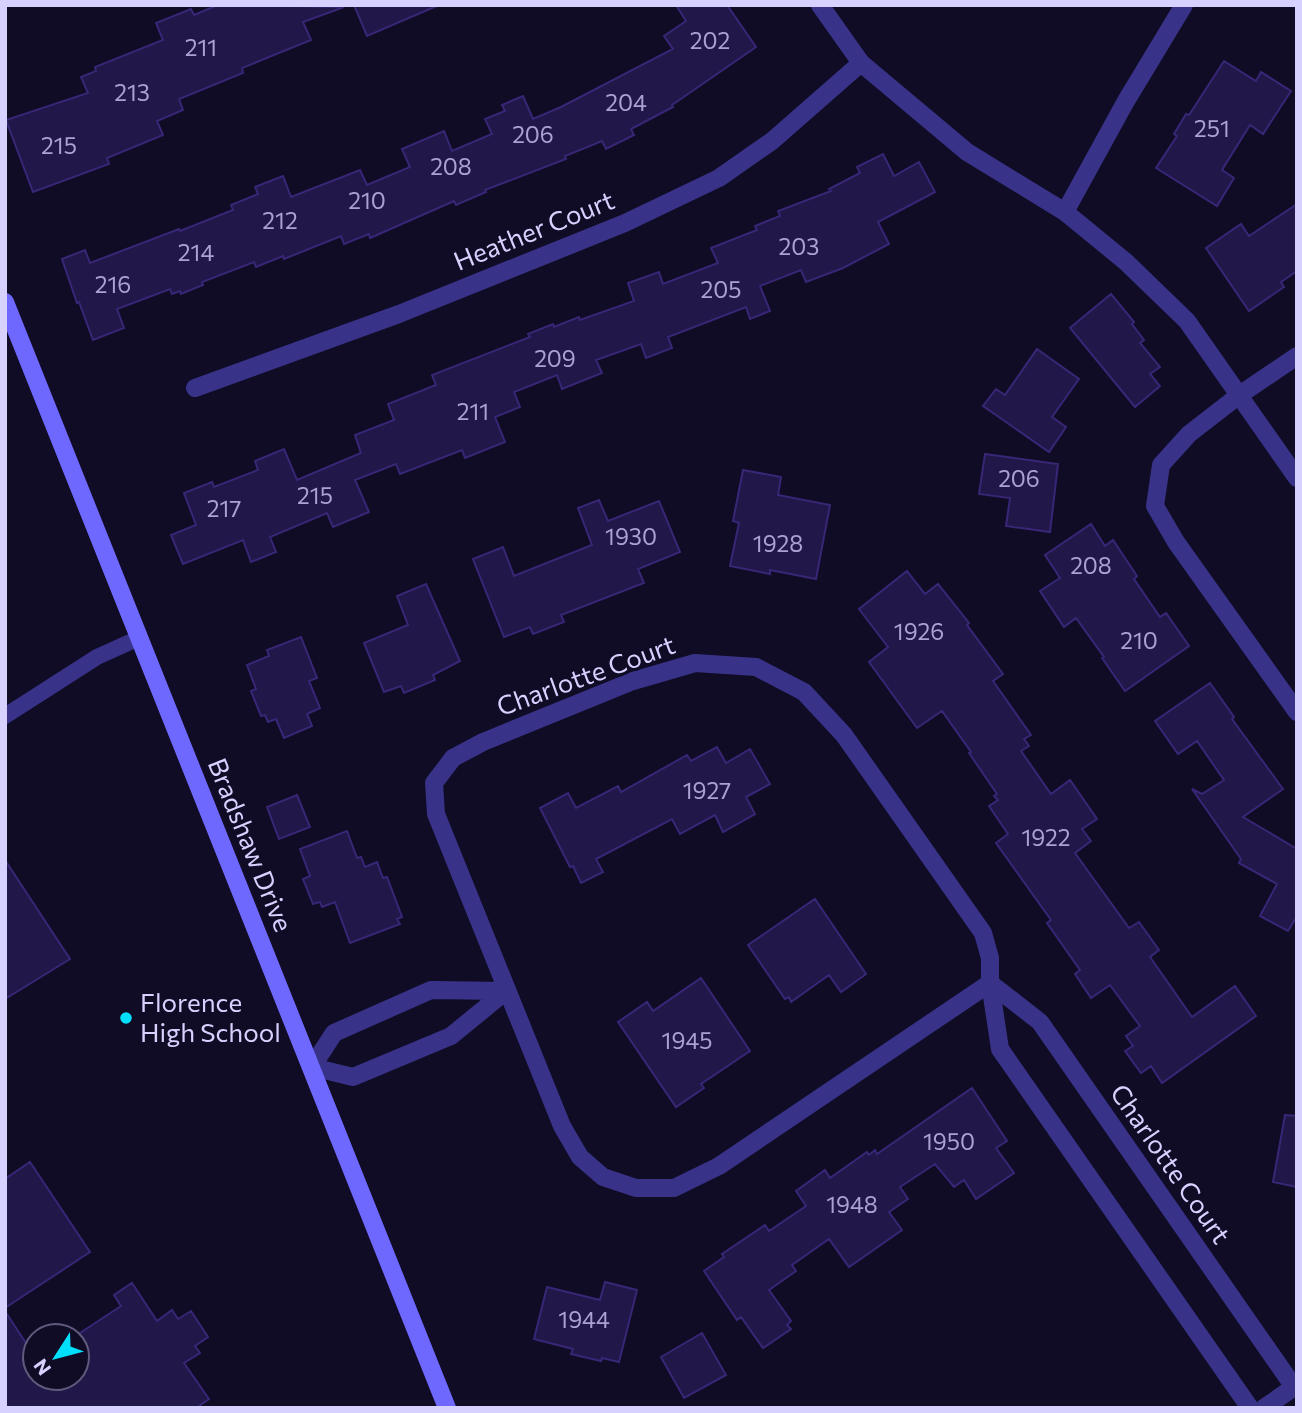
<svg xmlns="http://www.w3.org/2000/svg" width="1302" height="1413" font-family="Commissioner,sans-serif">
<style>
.building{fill:#211748;stroke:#382676;stroke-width:2}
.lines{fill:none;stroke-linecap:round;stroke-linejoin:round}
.lane{stroke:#383389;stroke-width:16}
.street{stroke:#383389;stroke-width:18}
.secondary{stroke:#6e68ff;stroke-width:18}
.poi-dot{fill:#00dffc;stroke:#110c26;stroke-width:2.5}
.labels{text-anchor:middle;stroke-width:6;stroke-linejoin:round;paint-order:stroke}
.number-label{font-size:23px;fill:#aaa2d1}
.street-label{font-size:26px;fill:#d7d1ff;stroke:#110c26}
.poi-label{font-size:26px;fill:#d7d1ff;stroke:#110c26;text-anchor:start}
</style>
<rect width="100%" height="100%" fill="#110c26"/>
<path class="building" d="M218,5L344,7L303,22L311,40L242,68L243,73L179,99L183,110L157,121L163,135L107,158L109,164L33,192L6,120L88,93L81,77L96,71L95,67L163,40L156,23L191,9L194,15Z
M354,5H439L367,36Z
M676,5H727L756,47L672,105L673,107L631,129L634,135L606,149L602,141L565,156L566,159L485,190L486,192L456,205L454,201L370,238L369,234L344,244L341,236L284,259L283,256L256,267L254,262L202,282L203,285L181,294L180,291L172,294L170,289L117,309L124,328L93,340L79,302L77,303L62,259L85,250L90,263L179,229L180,231L233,210L231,205L258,194L255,187L283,176L291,197L360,170L367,185L410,167L402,149L444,131L452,151L492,134L485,119L505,111L502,105L523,96L533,119L561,107L673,49L664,36L686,21Z
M1224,61L1256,81L1261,72L1291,91L1263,134L1250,125L1222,170L1234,178L1217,206L1156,168L1177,136L1174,134L1186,114L1189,115Z
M883,154L894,176L919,162L935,192L878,222L889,244L843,268L806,282L801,270L760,286L770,311L750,319L746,307L668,337L672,348L646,358L641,344L596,360L602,373L562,389L557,375L514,392L520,407L495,417L505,442L465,458L462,450L400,474L396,464L355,480L369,512L333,527L327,513L270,537L276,552L251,562L243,540L183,564L171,535L196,525L184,493L212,482L214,487L258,470L255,461L284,449L297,480L361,453L355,435L394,420L388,404L436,385L432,375L530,337L528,334L553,324L554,327L579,317L580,320L634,301L628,283L659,272L663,284L718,263L711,248L757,230L755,226L780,216L778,211L831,191L829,189L860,173L857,167Z
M1297,204V271L1281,282L1284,287L1249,311L1206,248L1241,224L1249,236Z
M1111,294L1134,322L1132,324L1144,340L1140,343L1160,367L1150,374L1160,386L1135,407L1070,328Z
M1037,349L1079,379L1052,417L1066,427L1049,452L983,406L996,389L1005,395Z
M985,454L1058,464L1050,532L1006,526L1010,498L979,494Z
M743,470L781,477L778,495L830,505L816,579L770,570V574L730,566L739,523L733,521Z
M599,500L608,521L659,501L680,552L638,569L644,583L561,615L564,622L533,634L530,627L504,637L473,559L503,547L514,576L592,545L578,508Z
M1091,524L1105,546L1113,540L1137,576L1134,579L1160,617L1166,613L1189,646L1125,691L1102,658L1104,657L1076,618L1064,627L1040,591L1060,578L1045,555Z
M907,571L925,594L938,584L969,623L967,625L1003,674L993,681L1031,735L1024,739L1029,746L1021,751L1051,794L1070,780L1097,819L1082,829L1091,841L1075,853L1129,928L1139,922L1159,950L1150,957L1192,1017L1235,986L1256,1016L1162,1083L1151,1066L1141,1073L1125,1051L1133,1046L1126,1036L1140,1026L1110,985L1091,998L1075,974L1080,970L1047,923L1051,920L996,843L1008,834L989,806L998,800L994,796L997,794L969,753L971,752L942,711L917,728L869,662L888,647L859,609Z
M426,584L460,661L433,675L435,680L404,693L401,686L384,692L364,643L408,625L397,596Z
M301,637L317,678L309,681L320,708L307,714L312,726L284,738L276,719L268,722L265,715L261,716L251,691L256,689L247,665L269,656L267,650Z
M1210,683L1234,717L1232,719L1283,789L1243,817L1297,849V916L1288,931L1260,916L1277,884L1239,863L1241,859L1192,789L1202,794L1224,780L1197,741L1178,754L1155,721Z
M717,747L726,763L750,749L770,784L746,797L755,814L723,832L715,815L680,834L672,819L596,859L603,872L581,883L573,866L570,867L540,808L568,793L576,808L618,786L621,792L687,755L691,761Z
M297,795L310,827L279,839L267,807Z
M347,831L357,858L361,857L365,867L377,862L383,878L387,877L402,917L397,919L400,924L350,943L335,902L322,907L320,902L313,904L303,879L310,876L300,849Z
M5,860L70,959L5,999Z
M815,899L866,974L841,992L829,975L791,1002L789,997L785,999L748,945Z
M701,978L750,1051L701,1084L704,1088L676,1107L618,1022L647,1002L653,1011Z
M972,1088L1007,1141L996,1148L1014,1173L976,1199L964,1180L954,1187L935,1164L900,1187L908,1199L889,1212L902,1230L849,1267L829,1239L792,1265L796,1271L769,1290L791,1321L787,1325L791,1329L763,1348L741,1317L737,1320L704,1271L724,1257L722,1254L765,1225L769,1231L806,1206L796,1191L825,1170L830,1178L867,1152L869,1155L875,1150L877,1154Z
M1285,1115L1297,1116V1187L1273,1182Z
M30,1162L90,1252L5,1308V1179Z
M605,1282L637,1290L619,1362L602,1358L601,1361L571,1354L573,1349L534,1339L547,1287L600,1300Z
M132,1283L157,1321L172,1310L178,1319L191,1311L208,1337L195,1346L200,1353L184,1363L209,1399L196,1408H5V1311L35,1357V1378H77V1335L121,1306L114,1295Z
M702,1333L726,1375L684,1398L661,1357Z"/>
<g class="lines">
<path class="lane" d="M5,716L97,657L139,638"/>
<path class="street" d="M820,5L861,63L967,152L1065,212L1126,262L1187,321L1297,478
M1065,212L1126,101L1184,5
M1297,356L1238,396L1189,434L1161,465L1155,506L1176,542L1297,712
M195,388L399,314L625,223L719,178L772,141L861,63
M990,983L719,1166L674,1188H636L603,1177L580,1157L562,1126L436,814L434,783L453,758L483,742L633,681L695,663L756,667L804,692L844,735L983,933L990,958V983L1000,1049L1250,1408
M990,983L1040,1022L1294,1387
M431,990L506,991L451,1036L353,1077L312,1067L334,1033Z
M1264,1408L1297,1385"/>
<path class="secondary" d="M5,302L447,1408"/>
</g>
<circle class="poi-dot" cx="126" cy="1018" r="7"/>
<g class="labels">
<g class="number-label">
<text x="710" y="49">202</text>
<text x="201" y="56">211</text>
<text x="132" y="101">213</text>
<text x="626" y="111">204</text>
<text x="1212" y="137">251</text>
<text x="533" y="143">206</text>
<text x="59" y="154">215</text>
<text x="451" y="175">208</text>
<text x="367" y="209">210</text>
<text x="280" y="229">212</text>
<text x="799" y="255">203</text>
<text x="196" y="261">214</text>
<text x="113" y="293">216</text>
<text x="721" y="298">205</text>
<text x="555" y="367">209</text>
<text x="473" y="420">211</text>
<text x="1019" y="487">206</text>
<text x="315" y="504">215</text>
<text x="224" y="517">217</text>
<text x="631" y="545">1930</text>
<text x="778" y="552">1928</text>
<text x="1091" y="574">208</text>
<text x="919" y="640">1926</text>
<text x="1139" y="649">210</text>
<text x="707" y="799">1927</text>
<text x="1046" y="846">1922</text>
<text x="687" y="1049">1945</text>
<text x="949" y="1150">1950</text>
<text x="852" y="1213">1948</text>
<text x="584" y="1328">1944</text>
</g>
<g class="street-label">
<text transform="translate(534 231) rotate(-22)" y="9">Heather Court</text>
<text transform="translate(586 676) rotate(-20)" y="9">Charlotte Court</text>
<text transform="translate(250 845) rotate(68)" y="9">Bradshaw Drive</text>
<text transform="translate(1170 1164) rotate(55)" y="9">Charlotte Court</text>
</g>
<g class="poi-label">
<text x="140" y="1012">Florence<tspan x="140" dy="30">High School</tspan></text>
</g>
</g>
<rect width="1302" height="1413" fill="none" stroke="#d7d1ff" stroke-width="14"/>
<g transform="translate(56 1357) rotate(234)"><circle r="33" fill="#110c26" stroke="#605b7d" stroke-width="2"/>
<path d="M0-5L12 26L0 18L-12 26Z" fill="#00dffc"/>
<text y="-10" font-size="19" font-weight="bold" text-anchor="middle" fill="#d7d1ff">N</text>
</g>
</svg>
